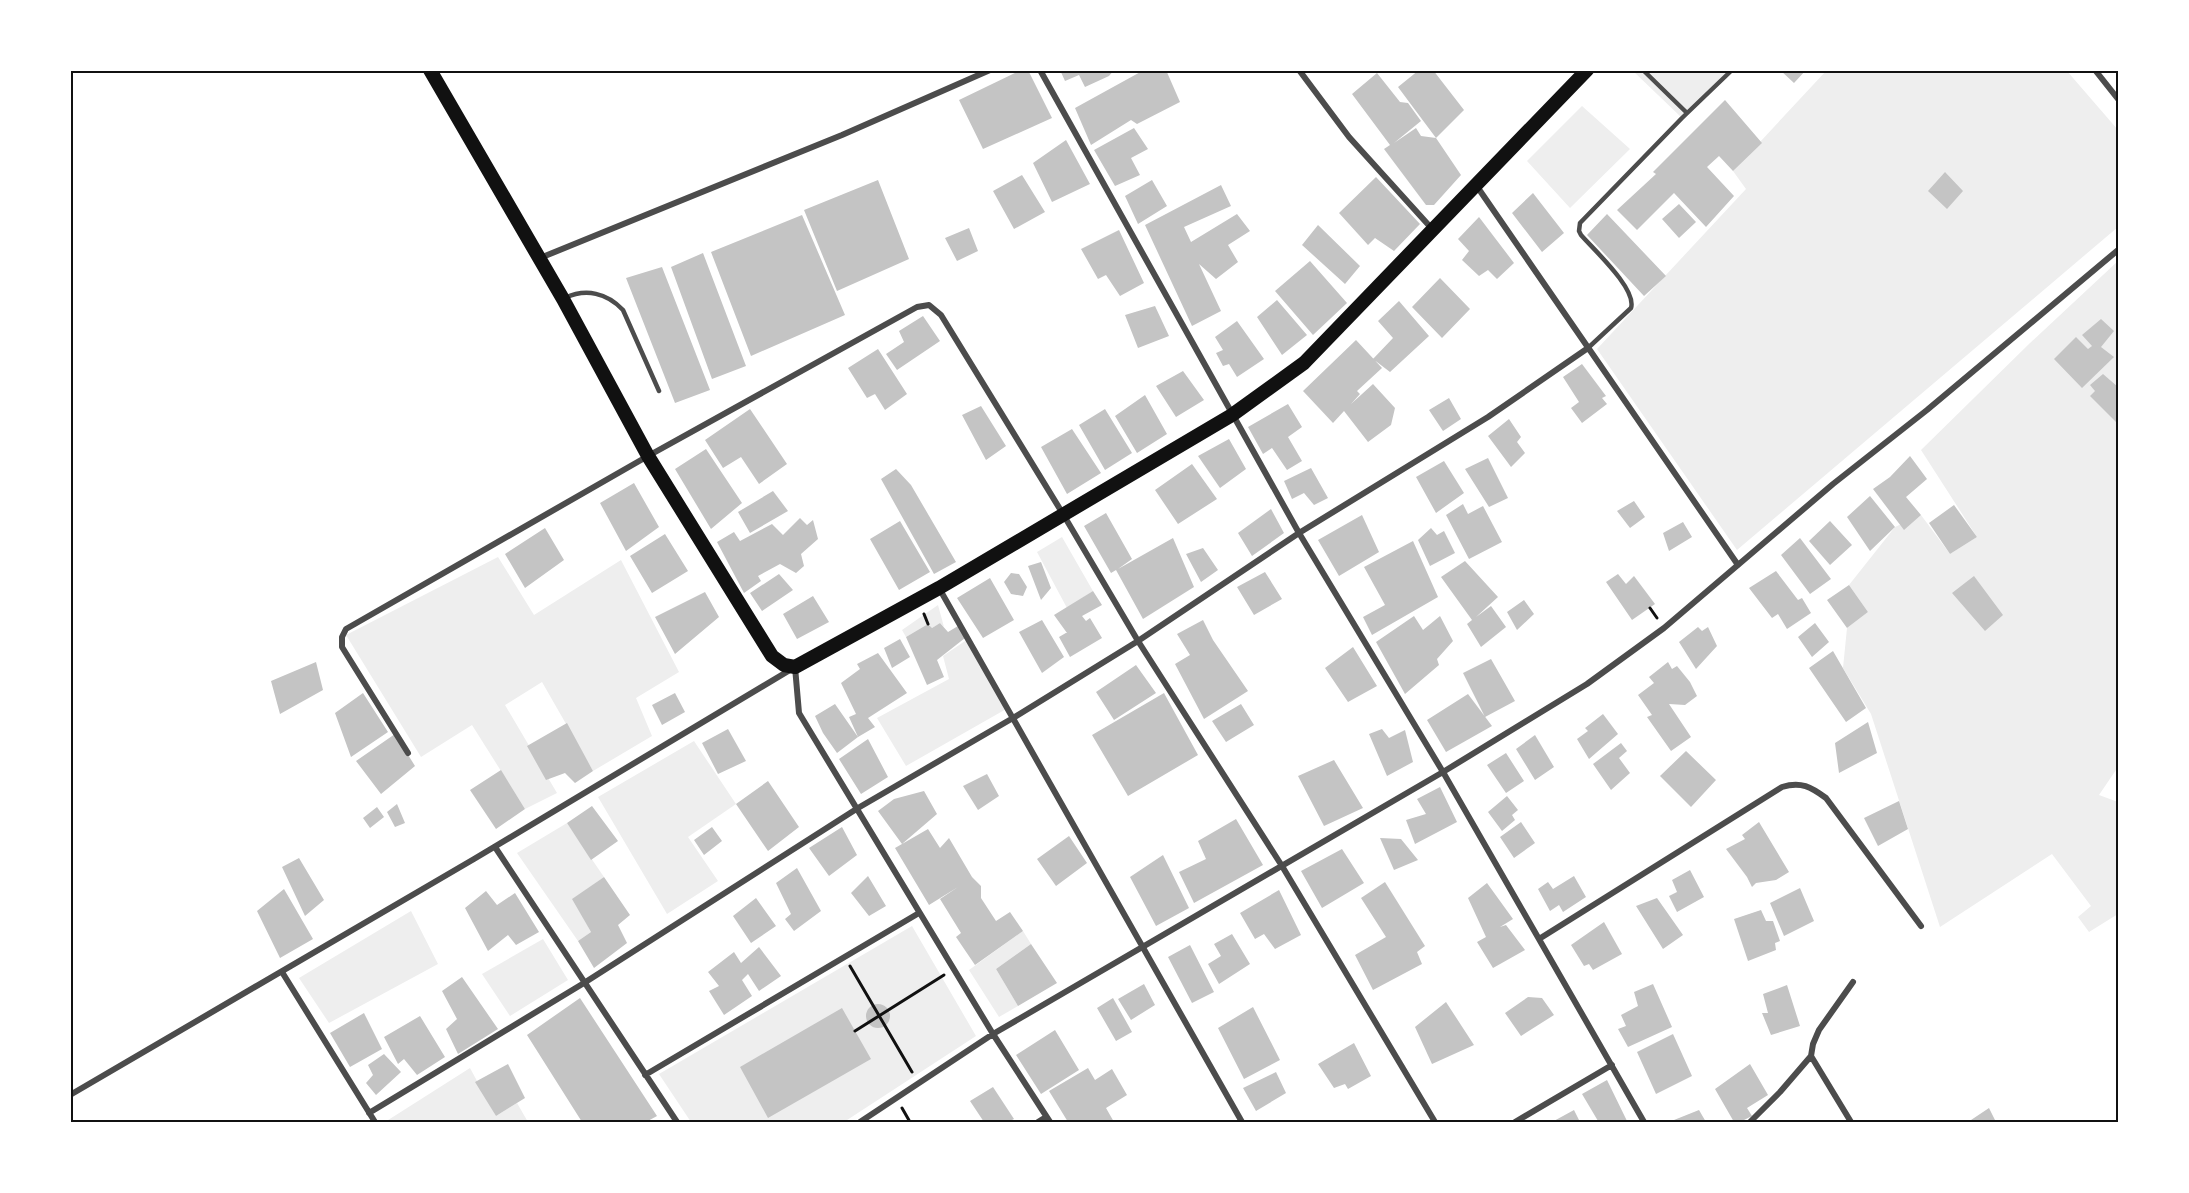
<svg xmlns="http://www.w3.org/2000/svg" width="2189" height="1193" font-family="'Libre Baskerville',serif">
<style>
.green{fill:#eee}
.building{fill:#c4c4c4}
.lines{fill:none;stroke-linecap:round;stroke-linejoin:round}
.path{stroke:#111;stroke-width:3}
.service{stroke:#4c4c4c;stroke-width:4.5}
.minor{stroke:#4c4c4c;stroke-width:6}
.primary{stroke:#111;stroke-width:14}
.neatline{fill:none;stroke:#111;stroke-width:2}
</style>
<rect width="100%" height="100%" fill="#fff"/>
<path class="green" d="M1633,71H1732L1682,118Z
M1826,71H2067L2118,130V227L1737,550L1597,349L1746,189L1733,171Z
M1582,106L1630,149L1570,208L1527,161Z
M2118,261V767L2099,795L2118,802V914L2089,932L2078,917L2091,906L2052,854L1940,927L1871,714L1843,668L1847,628L1868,612L1849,585L1895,527L1921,515L1950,554L1977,537L1921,450L2030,343Z
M1062,537L1093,591L1067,608L1037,552Z
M498,557L534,615L621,560L679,672L636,698L652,736L593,771L542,682L505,705L557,793L525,809L472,725L421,757L346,635Z
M938,605L944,627L940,623L932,628L928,624L906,637L902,630Z
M968,639L1008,708L906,766L877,718L949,679L943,656Z
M694,741L736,804L688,837L718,881L667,914L598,797Z
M567,823L604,877L573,899L591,932L578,941L517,853Z
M411,911L438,964L329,1023L299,978Z
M912,926L976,1036L844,1122H691L659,1074Z
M1023,931L1031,944L996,969L1018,1006L999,1017L969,970Z
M543,939L568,980L510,1016L482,974Z
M470,1068L496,1116L517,1103L528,1122H385Z"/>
<path class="building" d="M1021,70H1028L1052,118L983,149L959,100Z
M1060,70H1114L1109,76L1085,87L1079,75L1065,81Z
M1144,70H1166L1180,102L1137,124L1131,120L1091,145L1075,108Z
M1419,70H1433L1464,110L1436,138L1398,87Z
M1780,70H1806L1794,83Z
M1377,73L1400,102L1408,103L1421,121L1394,143L1416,128L1421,136L1436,138L1461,175L1434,205H1426L1384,149L1390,145L1352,94Z
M1725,100L1762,143L1733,171L1719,156L1707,167L1734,196L1706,227L1674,193L1637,230L1617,210L1656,174L1653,172Z
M1134,128L1148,149L1131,158L1140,175L1115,186L1094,150Z
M1066,140L1090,184L1052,202L1033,163Z
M1945,172L1963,191L1947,209L1928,191Z
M1022,175L1045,212L1014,229L993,191Z
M1376,177L1420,224L1394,251L1375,238L1368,245L1339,213Z
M878,180L909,259L837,291L804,210Z
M1152,180L1167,206L1138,224L1125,196Z
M1221,185L1231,206L1184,227L1191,242L1237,214L1250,231L1228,245L1238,262L1216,279L1199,264L1221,311L1192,326L1145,225Z
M1533,193L1564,233L1542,252L1512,213Z
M1679,204L1696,222L1679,238L1662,219Z
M1607,214L1666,276L1644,296L1587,235Z
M802,215L845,315L751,356L711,252Z
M1479,217L1514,263L1497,279L1488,270L1479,276L1462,260L1469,251L1458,239Z
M1318,225L1360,266L1345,284L1302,245Z
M969,228L978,251L957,261L945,238Z
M1119,230L1144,283L1120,296L1106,275L1098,279L1081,249Z
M703,253L746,366L712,379L671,267Z
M1310,261L1347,303L1313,335L1275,291Z
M662,267L710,390L675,403L626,278Z
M1440,278L1470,309L1442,338L1412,307Z
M1277,300L1307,335L1282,355L1257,317Z
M1399,301L1429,336L1390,372L1373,359L1393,338L1378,321Z
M1155,306L1169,336L1138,348L1125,315Z
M923,316L940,341L897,370L886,354L904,342L899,331Z
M2101,319L2114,331L2101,347L2114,357L2082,388L2054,359L2076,337L2088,349L2092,346L2082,335Z
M1237,321L1264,359L1237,377L1229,364L1223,366L1216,353L1223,350L1215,337Z
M1356,340L1382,368L1357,391L1360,394L1351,404L1373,384L1395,408L1391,425L1368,442L1344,411L1333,423L1303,391Z
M878,349L907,394L885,410L875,394L867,398L848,368Z
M1582,364L1606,396L1602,398L1607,404L1582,423L1571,408L1579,402L1563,377Z
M1183,371L1204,400L1176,417L1156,386Z
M2103,374L2118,387V424L2090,396L2095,391L2090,385Z
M1145,395L1167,434L1137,453L1115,416Z
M1449,398L1461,419L1443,431L1429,410Z
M1288,404L1302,427L1288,437L1302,461L1287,470L1272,448L1263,454L1248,427Z
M981,406L1006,446L986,460L962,415Z
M750,409L787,464L759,484L741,457L723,468L705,440Z
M1105,409L1132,453L1105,470L1079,425Z
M1509,419L1521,437L1517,442L1525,453L1511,467L1488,436Z
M1072,429L1101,473L1067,494L1041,447Z
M1229,439L1246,469L1220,488L1198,456Z
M706,449L742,503L711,529L675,469Z
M1910,456L1927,479L1906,497L1921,515L1904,530L1873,489L1890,477Z
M1488,458L1508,498L1489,507L1465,469Z
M1444,461L1464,493L1436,513L1416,477Z
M1192,464L1217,499L1178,524L1155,490Z
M1311,468L1328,498L1314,505L1304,493L1292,499L1284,481Z
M896,469L911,485L956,562L934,574L881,479Z
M634,483L659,527L626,551L600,503Z
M773,491L788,511L750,533L738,512Z
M1870,496L1895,527L1870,551L1847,517Z
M1634,501L1645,517L1630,528L1617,511Z
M1463,504L1468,514L1483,506L1502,542L1469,559L1446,515Z
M1954,505L1977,537L1950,554L1929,523Z
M1271,509L1284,533L1252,556L1238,533Z
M1106,513L1132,559L1118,569L1173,538L1194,587L1143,619L1116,570L1111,573L1084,526Z
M1362,515L1379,552L1339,576L1318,540Z
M800,518L807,525L813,520L818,539L801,554L804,566L796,573L780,564L758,576L761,581L744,593L717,542L734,532L740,541L772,524L783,535Z
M900,521L930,572L899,590L870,539Z
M1830,521L1852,545L1830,565L1809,541Z
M1683,522L1692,537L1669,551L1663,533Z
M545,528L564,560L525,588L505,554Z
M1431,528L1437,535L1444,531L1455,553L1430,566L1418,540Z
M665,534L688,571L652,593L630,556Z
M1800,538L1831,579L1810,594L1781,555Z
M1413,541L1438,597L1372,635L1363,617L1385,605L1364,567Z
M1203,548L1218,570L1201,582L1186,554Z
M1465,561L1498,597L1476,617L1491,606L1506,627L1481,647L1467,624L1472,620L1441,577Z
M1041,562L1051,588L1041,600L1028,566Z
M1776,571L1798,600L1802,598L1811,613L1787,629L1778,614L1772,618L1749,588Z
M1265,572L1282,599L1254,615L1237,587Z
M1011,573L1019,574L1027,587L1023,596L1011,594L1004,582Z
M779,574L793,590L762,611L750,593Z
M1618,574L1626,584L1634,576L1655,604L1632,620L1606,582Z
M1974,576L2003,615L1985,631L1952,593Z
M990,578L1014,620L983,638L957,598Z
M1849,585L1868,612L1847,628L1827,600Z
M1093,591L1102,605L1082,616L1086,621L1090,618L1102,638L1070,657L1059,637L1076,627L1067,633L1054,615Z
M705,592L719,617L675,654L655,617Z
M813,596L829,622L797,639L783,614Z
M1524,600L1534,614L1517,630L1507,612Z
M1414,616L1423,630L1440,616L1453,641L1437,659L1439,665L1405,694L1376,642Z
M1042,620L1064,657L1042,673L1019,632Z
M1203,620L1213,640L1248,691L1204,719L1175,664L1190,655L1177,634Z
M940,623L948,632L958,626L965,638L937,660L944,677L927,685L906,637L928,624L932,628Z
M1815,623L1829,642L1812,657L1798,637Z
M1698,627L1702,631L1708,627L1717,646L1696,669L1679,642Z
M900,639L910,657L892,668L884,648Z
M1353,647L1377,686L1348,702L1325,668Z
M1833,651L1866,708L1846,722L1809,668Z
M878,653L907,693L868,718L875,727L858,737L849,717L856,714L841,683L860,669L857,664Z
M1491,659L1515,701L1485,717L1463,673Z
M316,662L323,690L280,714L271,681Z
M1668,662L1672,669L1677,666L1690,682L1697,696L1685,705L1669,704L1691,737L1671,751L1647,717L1652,715L1638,695L1654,683L1649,677Z
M1136,665L1156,693L1114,720L1096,692Z
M363,693L388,732L351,757L335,713Z
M675,693L685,712L662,725L652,705Z
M1164,693L1198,755L1128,796L1092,735Z
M1468,694L1492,726L1446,752L1427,720Z
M835,704L858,737L837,753L823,733L815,716Z
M1241,704L1254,725L1226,742L1212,721Z
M1603,714L1618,734L1589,759L1577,739L1588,731L1585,728Z
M1868,722L1877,753L1839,773L1835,743Z
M567,723L593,771L575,783L565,773L546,780L527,746Z
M728,729L746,761L718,774L702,743Z
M1382,729L1389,738L1405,730L1413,762L1387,776L1369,734Z
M395,734L415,766L381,794L356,761Z
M1535,735L1554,767L1535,780L1516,749Z
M868,739L888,777L861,794L839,759Z
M1621,743L1627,751L1619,758L1630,773L1611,790L1593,764Z
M1686,751L1716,780L1691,807L1660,776Z
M1506,753L1524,781L1506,793L1487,765Z
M1334,760L1363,808L1324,826L1298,776Z
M501,770L525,809L496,829L470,790Z
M987,774L999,796L978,810L963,786Z
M768,781L799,827L768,851L736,804Z
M1440,787L1457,822L1415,844L1406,820L1426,814L1417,799Z
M924,791L937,814L902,844L928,829L940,848L949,838L972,877L981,886V898L996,921L1010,912L1023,931L975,965L956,937L961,933L940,899L958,887L929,905L895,848L902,844L878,811L894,799Z
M1507,796L1518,810L1512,815L1515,820L1502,831L1488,812Z
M1899,801L1908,829L1878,846L1864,818Z
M397,804L405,823L395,827L387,812Z
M592,806L618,841L591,860L567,823Z
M377,807L384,817L370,828L363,818Z
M1236,819L1263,865L1194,903L1179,872L1206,859L1198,841Z
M1521,822L1535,843L1514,858L1500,837Z
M1759,822L1789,872L1776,880L1756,883L1752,887L1747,877L1726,849L1745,839L1742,835Z
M712,827L722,841L704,855L694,840Z
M842,827L857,855L829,876L809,848Z
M1069,836L1087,863L1056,886L1037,859Z
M1380,838L1401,839L1418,860L1394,870Z
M1342,849L1364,883L1322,908L1301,871Z
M1163,855L1189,908L1156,926L1130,877Z
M299,858L324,900L305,916L282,867Z
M797,868L821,911L794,931L785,919L791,914L776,883Z
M1690,870L1704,897L1677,912L1669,896L1677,892L1672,880Z
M868,876L886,906L869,916L851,893Z
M1574,876L1586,897L1563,912L1559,905L1550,911L1538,889L1548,882L1553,889Z
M604,877L630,915L618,925L627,943L594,968L578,941L591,932L572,899Z
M1385,882L1425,946L1417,952L1422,964L1373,990L1355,955L1386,937L1361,898Z
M1487,883L1513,919L1500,927L1506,925L1525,950L1493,968L1477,942L1486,937L1468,898Z
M1800,888L1814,921L1784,936L1770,903Z
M284,889L313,939L280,958L257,911Z
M1279,890L1301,935L1275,949L1264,934L1255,939L1240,913Z
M486,891L497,905L515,893L539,932L516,945L508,935L488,951L465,908Z
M756,898L776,926L751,943L733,916Z
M1657,898L1683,935L1663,949L1636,906Z
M1761,910L1766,921H1773L1780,941L1775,943L1776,950L1748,961L1734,919Z
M1604,922L1622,954L1593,970L1589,964L1584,966L1571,945Z
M1232,934L1250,964L1219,984L1208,964L1221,956L1214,944Z
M1031,944L1057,983L1018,1006L996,969Z
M1190,945L1214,992L1192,1003L1168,957Z
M759,947L781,976L759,991L748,974L742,980L752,996L724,1015L709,991L719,986L708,972L734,952L741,963Z
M462,977L498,1029L458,1054L446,1029L457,1019L442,991Z
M1144,984L1155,1005L1131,1020L1118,999Z
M1653,984L1672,1027L1628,1047L1618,1029L1626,1026L1621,1015L1638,1006L1634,992Z
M1787,985L1800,1026L1771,1035L1762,1013H1768L1763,994Z
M1528,997L1542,998L1554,1015L1521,1036L1505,1013Z
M580,998L657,1116L646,1122H582L527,1035Z
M1113,998L1132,1032L1116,1041L1097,1008Z
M1446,1002L1474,1045L1432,1064L1415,1027Z
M866 1016a12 12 0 1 1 24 0a12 12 0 1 1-24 0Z
M1253,1007L1280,1060L1244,1079L1218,1028Z
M842,1008L871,1059L768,1118L740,1067Z
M364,1013L382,1049L350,1067L330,1033Z
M420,1016L445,1057L417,1075L404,1059L398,1064L384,1037Z
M1055,1030L1079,1070L1041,1094L1016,1055Z
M1673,1034L1692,1076L1656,1094L1637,1052Z
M1354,1043L1371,1076L1348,1089L1345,1084L1334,1088L1318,1064Z
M384,1054L401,1072L376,1095L366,1083L373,1075L368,1065Z
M508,1064L525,1098L496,1116L475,1082Z
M1750,1064L1768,1095L1747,1108L1752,1116L1740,1122H1734L1715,1089Z
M1088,1068L1095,1080L1112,1069L1127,1095L1106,1108L1114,1122H1068L1049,1091Z
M1276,1072L1286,1093L1256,1111L1243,1088Z
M1607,1080L1627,1121H1598L1582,1094Z
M993,1087L1014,1119L1008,1122H984L970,1101Z
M1989,1108L1996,1122H1968Z
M1574,1110L1580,1122H1552Z
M1699,1110L1706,1122H1669Z"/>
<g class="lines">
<path class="path" d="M1650,608L1657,618
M924,614L928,624
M850,966L912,1072
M855,1031L944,975
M902,1108L910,1122"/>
<path class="service" d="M1643,70L1687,113
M565,298C586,288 607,293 623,310L659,391
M1588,348L1631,308C1637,289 1594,250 1581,235L1579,231L1580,223L1682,118L1732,70"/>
<path class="minor" d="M1040,70L1299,533L1443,772L1644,1122
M1299,70L1349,137L1434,231
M2095,70L2118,99
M1476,185L1738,565
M540,258L842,135L990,70
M939,588L1242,1122
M408,753L342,647V637L346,629L648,456L917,307L929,305L941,315L949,328L1063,514L1138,641L1282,866L1435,1122
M495,847L677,1122
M1539,939L1782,787C1801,781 1811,787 1826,798L1921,926
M282,972L375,1122
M1811,1056L1851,1122
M645,1075L919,913
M70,1095L474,859L795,667L799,713L993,1034L1050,1122
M369,1113L584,983L858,808L1013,718L1138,641L1299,533L1488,417L1588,348
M860,1122L993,1034L1443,772L1587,684L1664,628L1833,484L1927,410L2118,250
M1038,1122L1046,1117
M1515,1122L1612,1065
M1750,1122L1780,1092L1811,1056L1813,1044L1819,1030L1853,982"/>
<path class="primary" d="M430,70L563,299L648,456L772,656L784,665L795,667L939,588L1232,415L1304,363L1587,70"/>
</g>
<rect width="2189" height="1193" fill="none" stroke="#ffffff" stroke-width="144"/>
<rect x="72" y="72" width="2045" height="1049" class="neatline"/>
</svg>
